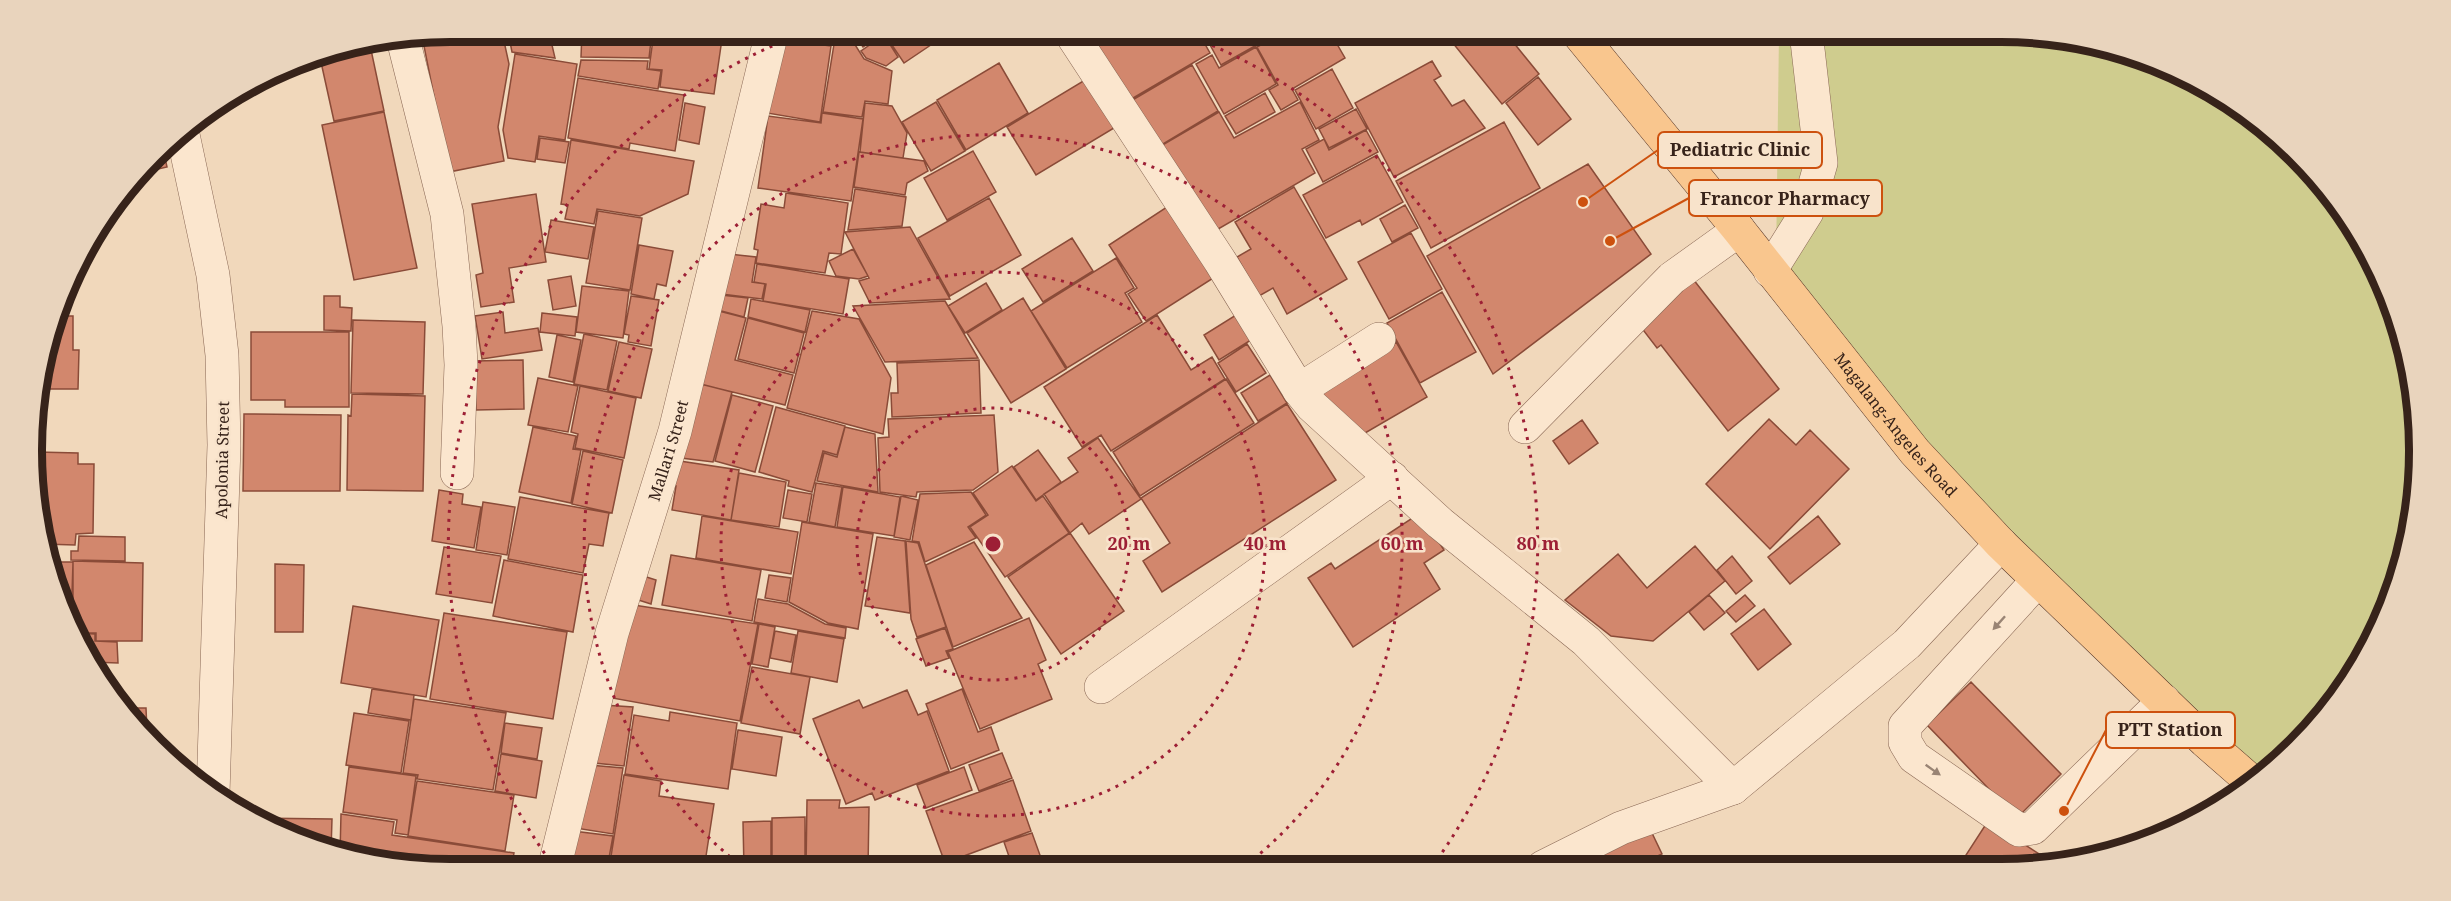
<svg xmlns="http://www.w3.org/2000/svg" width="2451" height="901" font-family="'Noto Serif',serif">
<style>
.green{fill:#cfcc8e}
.building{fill:#d2876d;stroke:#8a4b38;stroke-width:1.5}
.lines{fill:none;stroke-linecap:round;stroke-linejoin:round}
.minor-casing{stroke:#896754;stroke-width:34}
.major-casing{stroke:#563629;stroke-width:34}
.minor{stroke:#fbe6ce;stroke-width:33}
.major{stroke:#f9c68e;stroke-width:33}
.oneway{fill:#998474}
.ring{fill:none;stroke:#9d1f35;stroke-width:3;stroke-dasharray:3 6}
.labels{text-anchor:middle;stroke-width:5;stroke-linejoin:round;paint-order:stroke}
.street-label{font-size:16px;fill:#37231a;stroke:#f8e3cb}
.rim{fill:none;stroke:#37231a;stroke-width:8}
.centre{fill:#9d1f35;stroke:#f8e3cb;stroke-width:3}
.ring-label{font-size:18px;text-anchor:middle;font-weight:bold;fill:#9d1f35;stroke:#f8e3cb;stroke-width:5;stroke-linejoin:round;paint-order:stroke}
.leader{fill:none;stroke:#cd510e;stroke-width:2}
.callout-dot{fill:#cd510e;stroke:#f8e3cb;stroke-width:2}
.callout{fill:#f8e3cb;stroke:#cd510e;stroke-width:2}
.callout-label{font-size:18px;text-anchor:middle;font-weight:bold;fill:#37231a}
</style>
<rect width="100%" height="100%" fill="#f1d8bb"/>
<path class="green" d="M1779,32H2000L2109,46L2186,75L2256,118L2316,174L2364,241L2397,316L2416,396L2419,478L2405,559L2363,660L2277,765L2263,775L1984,510L1776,263Z"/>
<path class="building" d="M450,32H502L509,64L498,127L504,161L449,172L422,36Z
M508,32H549L555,58L512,52Z
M582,32H652L649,58L581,57Z
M654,32H723L714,94L660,87L662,70L649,69Z
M836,32H847L864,59L892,71L888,104L865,101L862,117L823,112Z
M853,32H950L904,63L884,33L863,47Z
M1104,32H1198L1210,53L1128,101L1088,41Z
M1203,32H1280L1221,65Z
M1285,32H1330L1345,58L1292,89L1298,100L1281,110L1269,90L1278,85L1257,47Z
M1444,32H1505L1539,74L1502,104Z
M884,35L898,57L886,66L866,58L861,51Z
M778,39L831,46L820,122L767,113Z
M370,45L384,111L334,121L319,53Z
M1256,47L1276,84L1224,114L1196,64L1212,55L1219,68Z
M515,54L577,64L565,140L539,136L535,162L508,158L503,130Z
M309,57L311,67L261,79Z
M581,60L648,61L647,69L661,71L658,89L578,76Z
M1432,61L1441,76L1434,80L1452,106L1464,100L1485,128L1394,177L1355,103Z
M999,63L1028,113L966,150L937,100Z
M1192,65L1218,111L1158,147L1129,102Z
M1332,69L1353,108L1316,129L1295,90Z
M1538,77L1571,119L1538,145L1506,103Z
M578,78L684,95L675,151L630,143L629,149L568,138Z
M1085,80L1114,128L1036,175L1007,127Z
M1265,93L1275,112L1236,134L1225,116Z
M936,102L965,151L931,171L902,122Z
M1300,102L1319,140L1302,149L1315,173L1213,232L1159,147L1219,112L1234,138Z
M685,103L705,107L699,144L679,140Z
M865,103L892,106L907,133L903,158L860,152Z
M1356,109L1367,129L1329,148L1319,129Z
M384,112L417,268L354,280L322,125Z
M822,113L863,119L851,201L758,188L768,116L821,123Z
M1504,122L1540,188L1431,248L1396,181Z
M1366,130L1378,152L1323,182L1306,149L1324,139L1329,150Z
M540,138L569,142L565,163L537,159Z
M571,140L694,161L688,194L640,216L597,209L594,224L565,219L568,205L561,204Z
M163,149L167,167L145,172Z
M973,151L996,192L947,220L924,178Z
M859,152L924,161L928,171L907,183L905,195L854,187Z
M1377,155L1403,202L1362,225L1360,220L1326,238L1303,195Z
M1588,164L1651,254L1493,374L1427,256Z
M1294,187L1347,279L1287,314L1273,288L1259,296L1237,257L1251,249L1235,222Z
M855,189L906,197L902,226L848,230Z
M786,193L848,203L841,254L829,253L825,273L756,263L758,250L754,249L761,204L784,208Z
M536,194L546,262L509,268L514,302L481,307L476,275L483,273L472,204Z
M989,198L1021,255L950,296L918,238Z
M1173,203L1218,275L1146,321L1128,294L1137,288L1109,245Z
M1405,205L1418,228L1392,242L1380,219Z
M598,211L642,218L630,290L586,283Z
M551,220L594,227L588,259L545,252Z
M910,227L950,299L870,303L859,281L869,278L845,232Z
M1411,233L1442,289L1389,319L1358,262Z
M1072,238L1093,271L1043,302L1022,269Z
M639,245L673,251L666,286L657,284L654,299L631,294Z
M853,249L868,276L859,279L836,276L829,261Z
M720,253L756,257L752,282L765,284L762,299L713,293Z
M1116,258L1134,288L1125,293L1142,322L1067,368L1031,311Z
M757,264L849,279L843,314L763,301L766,284L754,282Z
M571,276L576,306L553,310L548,280Z
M1693,279L1779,389L1728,431L1661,345L1657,348L1637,322Z
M986,283L1002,310L965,333L948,306Z
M582,286L629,291L623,338L576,332Z
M1442,292L1476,352L1420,383L1387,323Z
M712,294L748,298L744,317L710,308Z
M324,296H340V307L352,308L351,331L324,330Z
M631,296L659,300L651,346L628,342L629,335L624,334Z
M1023,298L1066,369L1011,403L967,333Z
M751,299L810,310L805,332L748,317Z
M945,301L978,358L885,362L853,306Z
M715,310L746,318L735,360L793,375L785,405L696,383Z
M812,311L859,319L891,378L883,434L787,408Z
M503,312L505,333L538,328L542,350L482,359L475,316Z
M542,313L577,317L575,336L540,332Z
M1157,315L1191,370L1212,357L1225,379L1111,451L1101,435L1082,447L1044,387Z
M1236,315L1251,340L1219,360L1204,335Z
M54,316H73V350H79L78,389H37Z
M748,318L804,333L794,373L738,359Z
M353,320L425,322L423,394L351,393Z
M251,332H349V407H285V400H251Z
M584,334L617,341L607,390L574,384Z
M557,335L581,340L573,382L549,377Z
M619,342L652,349L641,398L608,391Z
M1396,342L1427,397L1353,440L1313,390Z
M1247,344L1266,373L1236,392L1218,363Z
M523,360L524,409L476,410L475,361Z
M979,360L981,413L892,417L891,393H898L897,363Z
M1270,375L1287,403L1258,421L1241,393Z
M538,378L578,386L568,432L528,425Z
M1226,379L1254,423L1140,496L1113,452Z
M693,382L732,392L713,462L673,457Z
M580,386L636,398L624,458L575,448L578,434L571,432Z
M352,394L425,396L423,491L347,490L348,415L351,416Z
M732,395L773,406L755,472L715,461Z
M1287,404L1336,480L1162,592L1143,561L1170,543L1141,498Z
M776,407L845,426L837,455L823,451L812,492L788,486L789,481L759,472Z
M244,414L341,415L340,491H243Z
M994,415L998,472L973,490L917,492L916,497L880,492L878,438L889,437L888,419Z
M1769,419L1796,445L1810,430L1849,469L1770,549L1706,484Z
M1582,420L1598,443L1569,464L1553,441Z
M533,427L576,436L573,449L581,450L571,503L519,492Z
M845,427L875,434L878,492L817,481L824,453L837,457Z
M1098,438L1141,499L1089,534L1082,523L1070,533L1044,494L1078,472L1068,458Z
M1038,450L1061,482L1036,500L1014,467Z
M583,451L623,460L612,513L572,504Z
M37,452L78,453V464H94L93,533L76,534L75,545L43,544L40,533Z
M673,460L739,470L731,520L672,510L676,486H669Z
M1012,466L1036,501L1043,496L1069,533L1005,577L970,527L988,515L973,493Z
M739,473L786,482L779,527L731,520Z
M816,483L842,487L835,527L809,522Z
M843,487L900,497L894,536L837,527Z
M439,490L463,494L462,504L481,507L474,548L432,541Z
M788,490L812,494L807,522L783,518Z
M971,492L986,515L968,527L976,538L925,562L919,542L912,541L920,494Z
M901,496L918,500L910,540L894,537Z
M520,497L609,513L603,546L589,544L583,573L508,559Z
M483,502L515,507L507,555L476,550Z
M1420,513L1444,550L1424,563L1440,589L1353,647L1308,578L1331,563L1335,569Z
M702,516L798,532L791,574L696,558Z
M1818,516L1840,544L1790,584L1768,557Z
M802,522L873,534L858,629L828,623L789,602Z
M1070,533L1124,611L1061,654L1008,577Z
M79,536L125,537V561L71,560V551H78Z
M877,537L905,541L910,613L865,606Z
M906,541L918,543L946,627L917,637L911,619Z
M974,542L1022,618L953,647L926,565Z
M1695,546L1725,581L1653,641L1611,636L1565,600L1618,554L1647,588Z
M444,547L501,556L492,603L436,594Z
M671,555L761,570L752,621L662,605Z
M1732,556L1752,581L1736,594L1717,570Z
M504,560L583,575L573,632L493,616Z
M73,561L143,563L142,641H96V633H75L73,628Z
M48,562H73L71,626L63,611Z
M275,564L304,565L303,632H275Z
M637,574L656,580L651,604L632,598Z
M769,575L791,578L787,602L765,598Z
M1709,595L1725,613L1704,630L1689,612Z
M1745,595L1755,606L1736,622L1726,611Z
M758,599L788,604L825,624L846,628L845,638L754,622Z
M627,604L758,624L740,721L601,696Z
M353,606L439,620L426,697L341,683Z
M1764,609L1791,644L1758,670L1731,634Z
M444,613L567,632L553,719L430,699Z
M1029,618L1046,660L1038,664L1052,699L980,729L948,652Z
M759,624L775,627L768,667L752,664Z
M945,628L953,649L946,651L949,658L926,666L916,639Z
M775,631L796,635L791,662L770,658Z
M798,631L844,639L837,682L791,673Z
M75,633L95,634V641L117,642L118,663L91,662Z
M752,667L810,677L800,734L741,723Z
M1971,682L2061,774L2017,818L1927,725Z
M372,689L414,695L411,720L368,713Z
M962,689L978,732L991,727L999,750L951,769L926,704Z
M907,690L918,715L927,711L949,771L875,800L872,793L846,804L813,719L859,700L863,708Z
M414,699L506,713L493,790L417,779L418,775L403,773Z
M603,705L633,707L624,766L594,763Z
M125,708H146L147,731Z
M670,712L737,723L728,789L625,774L634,715L669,721Z
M354,713L409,721L401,773L346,765Z
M505,723L542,728L537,759L501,753Z
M738,730L782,737L776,776L732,769Z
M1002,753L1012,778L979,791L969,765Z
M501,754L542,761L536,798L495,791Z
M589,765L623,768L613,834L569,827Z
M349,767L416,776L408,835L395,833L397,820L343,812Z
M964,767L972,790L926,808L917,785Z
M624,775L661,781L659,796L714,804L704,869H609Z
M1013,780L1031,831L945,863L926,811Z
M417,781L514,795L505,851L408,836Z
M807,800H840L839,808L869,807L868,869H806Z
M341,814L394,822L392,835L514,853L511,869L450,870L342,855L340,854Z
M805,817V869H772V818Z
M252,818L332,819L331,851L265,826Z
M771,821V869H744L743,822Z
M1988,821L2050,861L2046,866H1982L1966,855Z
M573,831L613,836L607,869L568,866Z
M1651,831L1662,854L1634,867H1609L1603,853Z
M1032,833L1041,858L1013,868L1004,842Z"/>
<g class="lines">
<defs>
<g id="minor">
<path d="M1070,32L1220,261L1299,390L1312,406L1440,523L1586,641L1733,788"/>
<path d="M403,39L447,214L459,326L461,365L457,473"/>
<path d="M182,130L213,275L222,355L224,445L213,794"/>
<path d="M1770,271L1807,212L1821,163L1806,32"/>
<path d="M1299,390L1379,339"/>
<path d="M1525,427L1672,278L1739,230"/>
<path d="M2038,580L1905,726V742L1914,757L2019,830L2033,828L2164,701"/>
<path d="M1101,687L1392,478"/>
<path d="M1543,867L1621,828L1733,788L1907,644L2001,544"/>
<path id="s1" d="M554,869L612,633L675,431L772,32"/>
</g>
<g id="major">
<path id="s2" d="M1577,32L1739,230L1915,452L2001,544L2205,741L2252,782"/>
</g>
</defs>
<use href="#minor" class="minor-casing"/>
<use href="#major" class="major-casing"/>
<use href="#minor" class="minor"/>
<use href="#major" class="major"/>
</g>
<defs><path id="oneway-solid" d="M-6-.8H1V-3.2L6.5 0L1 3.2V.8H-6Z" transform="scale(1.5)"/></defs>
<g class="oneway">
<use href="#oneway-solid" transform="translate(1999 623) rotate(132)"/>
<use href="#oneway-solid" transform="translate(1933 770) rotate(35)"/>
</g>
<g class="ring">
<circle cx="993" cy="544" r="136"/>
<circle cx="993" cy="544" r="272"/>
<path d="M744 868A409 409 0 1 1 1245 866"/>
<path d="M555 868A545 545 0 0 1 807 32M1179 32A545 545 0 0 1 1434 864"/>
</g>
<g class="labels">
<g class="street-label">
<text dy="6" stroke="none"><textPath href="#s2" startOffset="506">Magalang-Angeles Road</textPath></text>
<text dy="6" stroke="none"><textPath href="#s1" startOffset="434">Mallari Street</textPath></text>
<text transform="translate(222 460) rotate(-89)" y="6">Apolonia Street</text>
</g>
</g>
<path d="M0 0H2451V901H0ZM450 42H2001A408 408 0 0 1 2409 450V451A408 408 0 0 1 2001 859H450A408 408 0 0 1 42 451V450A408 408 0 0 1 450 42Z" fill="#e9d4bd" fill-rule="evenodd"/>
<path class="rim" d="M450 42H2001A408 408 0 0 1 2409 450V451A408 408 0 0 1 2001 859H450A408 408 0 0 1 42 451V450A408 408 0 0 1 450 42Z"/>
<circle cx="993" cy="544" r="9" class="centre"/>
<g class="ring-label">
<text x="1129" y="550">20 m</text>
<text x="1265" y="550">40 m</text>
<text x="1402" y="550">60 m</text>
<text x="1538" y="550">80 m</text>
</g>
<path class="leader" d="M1583 202L1658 150M1610 241L1689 198M2064 811L2106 730"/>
<g class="callout-dot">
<circle cx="1583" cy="202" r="6"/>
<circle cx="1610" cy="241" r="6"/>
<circle cx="2064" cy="811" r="6"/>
</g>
<g class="callout">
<rect x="1658" y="132" width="164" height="36" rx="6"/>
<rect x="1689" y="180" width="193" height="36" rx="6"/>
<rect x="2106" y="712" width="129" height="36" rx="6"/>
</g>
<g class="callout-label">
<text x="1740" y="156">Pediatric Clinic</text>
<text x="1785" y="205">Francor Pharmacy</text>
<text x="2170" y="736">PTT Station</text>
</g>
</svg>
